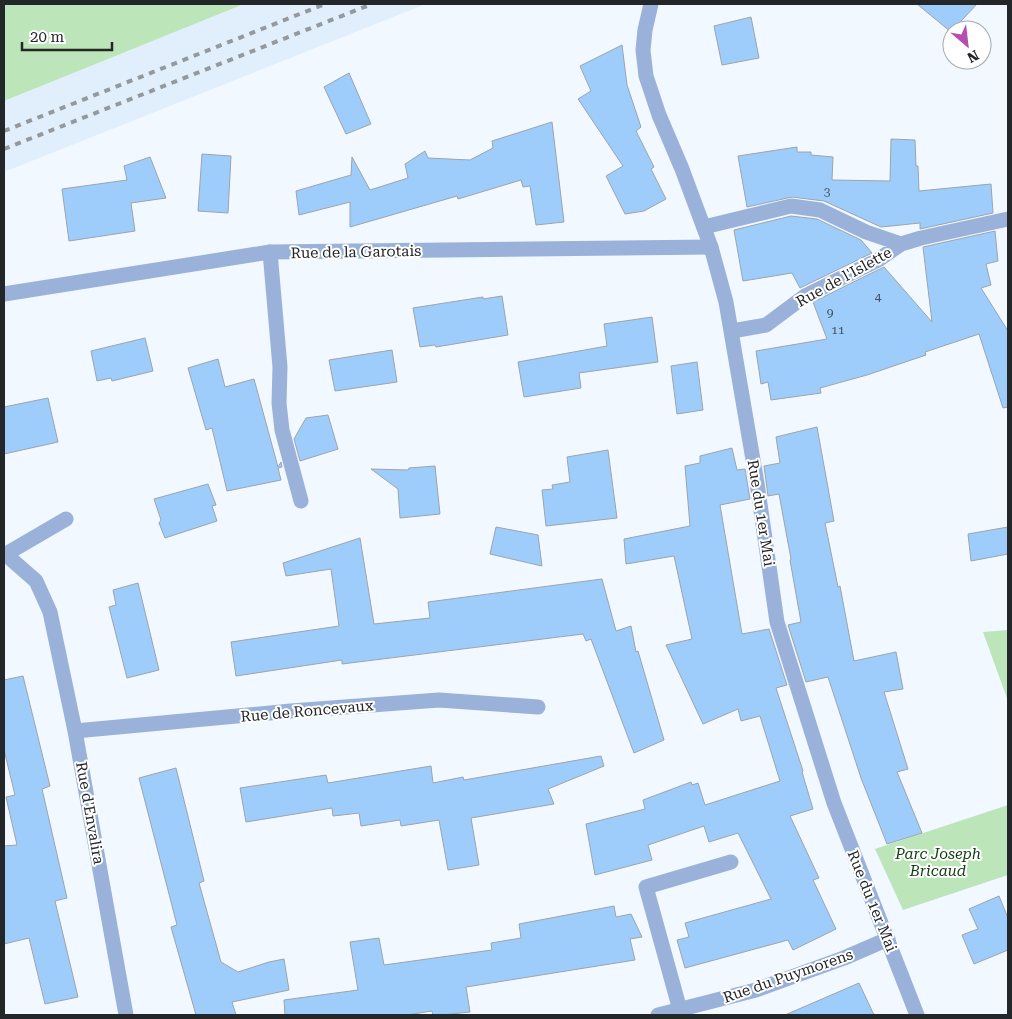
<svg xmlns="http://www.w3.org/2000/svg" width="1012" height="1019" font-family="'Roboto Serif',serif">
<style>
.built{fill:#e1effd}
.green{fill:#bce5b9}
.building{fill:#9fcdfb;stroke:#9ca4ac}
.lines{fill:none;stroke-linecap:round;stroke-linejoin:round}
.service{stroke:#9ab1d9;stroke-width:15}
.minor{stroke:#9ab1d9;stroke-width:15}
.tertiary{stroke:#9ab1d9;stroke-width:15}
.rail{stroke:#94999e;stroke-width:4;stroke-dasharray:6 6;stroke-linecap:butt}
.labels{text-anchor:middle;stroke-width:4;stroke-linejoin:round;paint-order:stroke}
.number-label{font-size:12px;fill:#43505e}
.street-label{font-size:15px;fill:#24272a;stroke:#fff}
.park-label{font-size:15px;font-style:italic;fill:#0f3d0f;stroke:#fff}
</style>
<rect width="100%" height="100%" fill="#f1f8ff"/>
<path class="built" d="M244,4H426L4,172V101Z"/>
<path class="green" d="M4,4H244L4,101Z
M1008,630V701L983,632Z
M1008,805V875L903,910L875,849Z"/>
<path class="building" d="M917,4H977L951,32Z
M751,17L759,58L722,65L714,26Z
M622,45L627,85L641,127L636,131L654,167L651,169L666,199L644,211L625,214L606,176L623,166L578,99L591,91L580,66Z
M349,73L371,124L346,134L324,87Z
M552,122L564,222L536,225L530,186L523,187L521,180L458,199L457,196L350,227V202L299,215L296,191L351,175L352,157L370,190L408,178L405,164L425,151L428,158L470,160L493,148L492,141Z
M891,139L915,140L916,166H918L919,191L991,184L993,213L920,229V223L881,227L824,201L792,197L747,207L738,156L797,147V152H811V155L833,157L832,180L890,181Z
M202,154L231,156L228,213L198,211Z
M150,157L166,198L131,203L135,231L69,241L62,189L127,180L124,166Z
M791,216L817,219L861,240L872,253L800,288L792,273L743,281L734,230Z
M995,231L998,261L986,264L991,285L981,288L1008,331V407L1003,408L979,334L925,352L926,355L867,375L820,388L821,393L771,400L768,382L761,384L756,351L827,339L813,302L884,267L932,322L923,247Z
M502,296L508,335L436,347L435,345L420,347L413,308L483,297V299Z
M652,317L658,362L579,373L581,388L524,397L518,362L607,346L604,324Z
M145,338L153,371L112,381L111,378L97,381L91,351Z
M392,350L397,382L335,391L329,360Z
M218,359L225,387L254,379L278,467L281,462L282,467L278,468L281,480L227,491L212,428L206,430L188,368Z
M697,362L703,410L677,414L671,366Z
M48,398L58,442L4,454V407Z
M328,415L338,449L300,461L294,439L306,418Z
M817,427L834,521L825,523L838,587L840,586L854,661L896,652L903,689L884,692L908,769L897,772L922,833L887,844L861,778L828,677L806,682L788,625L801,622L790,560L791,559L779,494L768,496L764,466L780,463L776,437Z
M732,448L737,470L745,469L750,499L720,505L742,634L769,629L787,685L776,688L803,771L802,772L813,809L790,816L819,878L813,880L836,929L793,950L788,940L685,968L677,940L689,937L685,923L771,899L738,833L709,842L704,826L648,845L652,860L595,875L586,824L645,809L643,800L691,782L692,785L698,783L705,805L780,781L760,716L741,721L738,709L703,724L666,645L692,639L674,556L626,564L624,539L690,526L685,466L700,463V456Z
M608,450L617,518L546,526L542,490L553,489L552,485L570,482L567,457Z
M435,466L440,514L400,518L398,489L371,469L408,470L409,468Z
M208,484L216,505L212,506L217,521L165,538L159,523L161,520L154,499Z
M496,527L538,535L542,566L490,554Z
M1008,527V554L971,561L968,534Z
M360,538L374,624L430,618L428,602L602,579L616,631L631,626L636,652L638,651L664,740L634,753L591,639L586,641L583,634L342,664V660L236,676L231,642L339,626L331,569L286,576L283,563Z
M138,583L159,670L127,678L109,607L116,605L113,590Z
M23,676L50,786L42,789L67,898L55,901L78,997L45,1004L29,938L4,944V846L17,845L6,797L15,795L4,750V680Z
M601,756L604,766L548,789L554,804L471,818L479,865L448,870L439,820L401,826L400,820L361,826L359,813L333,816L332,808L246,822L240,788L326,775L328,783L431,766L433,783L463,777L464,780Z
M176,768L204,881L199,883L221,962L238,972L269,962L284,959L289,990L232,1002L236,1015H196L171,927L177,925L139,778Z
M999,896L1008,918V950L974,964L962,935L978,929L969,909Z
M614,906L616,917L631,914L642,937L630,939L635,960L466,987L470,1012L441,1015H433L432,1011L407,1015H285L284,1000L358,990L350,942L379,938L384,965L492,950L491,943L521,938L519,924Z
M859,983L874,1015H785Z"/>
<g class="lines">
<path class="service" d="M270,252L280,367L279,403L282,430L301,501
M680,1010L646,887L731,862"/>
<path class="minor" d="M704,227L791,206L820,210L866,232L901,244L921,238L1008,219
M4,294L270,252L711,247
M732,331L766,325L805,296L878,260L901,244
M4,553L36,581L50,612L75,731L126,1015
M6,554L66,519
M75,731L291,711L439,700L538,707
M658,1015L756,990L844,958L888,939"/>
<path class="tertiary" d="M651,4L645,30L643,50L646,76L659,115L682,169L711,247L726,302L757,483L777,622L834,803L917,1015"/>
<path class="rail" d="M4,131L325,4
M4,149L372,4"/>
</g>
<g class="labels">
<g class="number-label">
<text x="827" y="196">3</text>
<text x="878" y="301">4</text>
<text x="830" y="317">9</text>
<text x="838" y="334">11</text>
</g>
<g class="street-label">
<text transform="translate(356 252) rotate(-1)" y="5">Rue de la Garotais</text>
<text transform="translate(844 277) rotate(-29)" y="5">Rue de l'Islette</text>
<text transform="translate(761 513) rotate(81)" y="5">Rue du 1er Mai</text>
<text transform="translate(307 711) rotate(-5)" y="5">Rue de Roncevaux</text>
<text transform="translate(90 813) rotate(80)" y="5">Rue d'Envalira</text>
<text transform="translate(872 901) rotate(68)" y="5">Rue du 1er Mai</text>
<text transform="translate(788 976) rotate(-19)" y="5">Rue du Puymorens</text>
</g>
<g class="park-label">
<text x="938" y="859">Parc Joseph<tspan x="938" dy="17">Bricaud</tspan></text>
</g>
</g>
<rect width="1012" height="1019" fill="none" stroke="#24272a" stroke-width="10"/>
<g transform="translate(967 45) rotate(152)"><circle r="24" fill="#ffffff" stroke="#a7a9aa"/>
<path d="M0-4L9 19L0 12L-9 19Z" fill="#b64eb1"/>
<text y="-8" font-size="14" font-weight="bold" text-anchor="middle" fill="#24272a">N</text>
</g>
<path d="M22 42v8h90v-8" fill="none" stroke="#24272a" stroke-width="2.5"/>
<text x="30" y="42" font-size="15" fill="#24272a" stroke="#ffffff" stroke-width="4" paint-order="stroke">20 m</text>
</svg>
